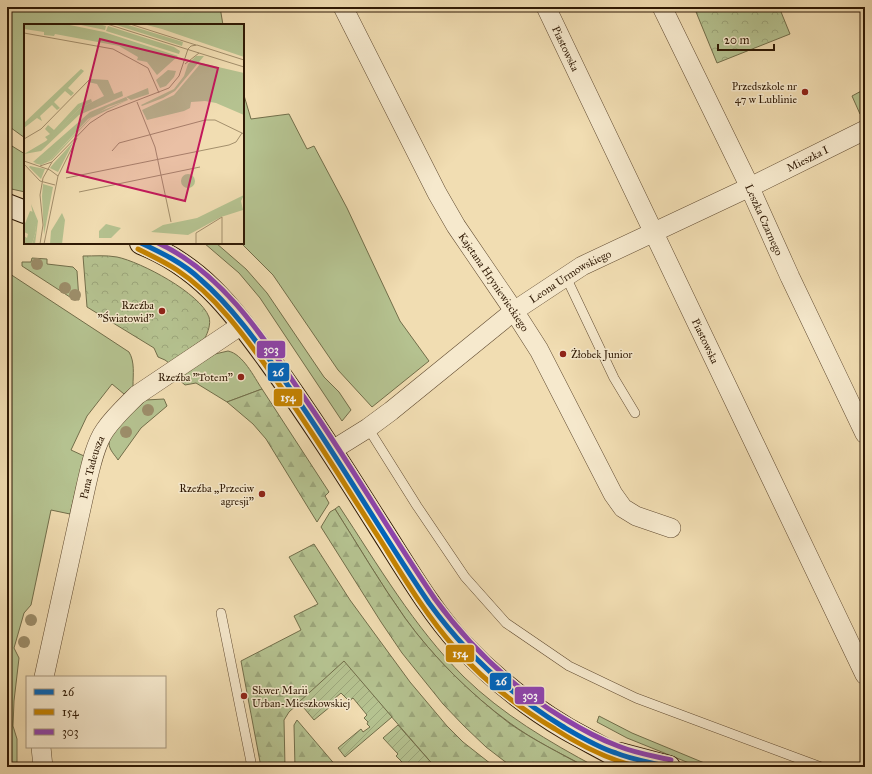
<svg xmlns="http://www.w3.org/2000/svg" width="872" height="774" font-family="'IM FELL Great Primer',serif">
<style>
.grass{fill:#b5c290;stroke:#726e4a}
.forest{fill:url(#forest-firs);stroke:#726e4a}
.park{fill:url(#park-crowns);stroke:#726e4a}
.garden{fill:url(#garden-furrows);stroke:#726e4a}
.lines{fill:none;stroke-linecap:round;stroke-linejoin:round}
.service-casing{stroke:#604a30;stroke-width:10}
.minor-casing{stroke:#604a30;stroke-width:20}
.secondary-casing{stroke:#2f1904;stroke-width:24}
.service{stroke:#f6e9cd;stroke-width:9}
.minor{stroke:#f6e9cd;stroke-width:19}
.secondary{stroke:#f6e9cd;stroke-width:22}
.bus-1-casing{stroke:#f6e9cd;stroke-width:8}
.bus-2-casing{stroke:#f6e9cd;stroke-width:8}
.bus-3-casing{stroke:#f6e9cd;stroke-width:8}
.bus-1{stroke:#0065bd;stroke-width:5}
.bus-2{stroke:#c58301;stroke-width:5}
.bus-3{stroke:#8e44ad;stroke-width:5}
.tree{fill:#9c8d69}
.poi-dot{fill:#8f2418;stroke:#f6e9cd;stroke-width:1.5}
.labels{text-anchor:middle;stroke-width:3;stroke-linejoin:round;paint-order:stroke}
.street-label{font-size:11px;fill:#2f1904;stroke:#f6e9cd}
.poi-label{font-size:11px;fill:#2f1904;stroke:#f6e9cd;text-anchor:end}
.inset-road{fill:none;stroke:#a38f6c;stroke-width:1}
.view{fill:#c2185b;fill-opacity:0.15;stroke:#c2185b;stroke-width:2}
.inset-edge{fill:none;stroke:#2f1904;stroke-width:2}
.line-badge{stroke:#f6e9cd;stroke-width:1.5}
.badge-label{font-size:11px;text-anchor:middle;font-weight:bold;fill:#fff}
</style>
<defs>
<pattern id="forest-firs" width="22" height="20" patternUnits="userSpaceOnUse"><rect width="22" height="20" fill="#b5c290"/><path d="M5 1l3.5 6h-7zM16 11l3.5 6h-7z" fill="#9ca67b"/></pattern>
<pattern id="park-crowns" width="20" height="18" patternUnits="userSpaceOnUse"><rect width="20" height="18" fill="#b5c290"/><path d="M2 6a3 3 0 1 1 6 0M12 15a3 3 0 1 1 6 0" fill="none" stroke="#9ca67b"/></pattern>
<pattern id="garden-furrows" width="10" height="10" patternUnits="userSpaceOnUse"><rect width="10" height="10" fill="#b5c290"/><path d="M-1 1l2-2M0 10L10 0M9 11l2-2" fill="none" stroke="#9ca67b"/></pattern>
</defs>
<rect width="100%" height="100%" fill="#f1ddb2"/>
<filter id="stains"><feTurbulence type="fractalNoise" baseFrequency=".005" numOctaves="4"/><feColorMatrix values="0 0 0 0 .2 0 0 0 0 .09 0 0 0 0 .02 0 0 0 .5 -.17"/></filter>
<radialGradient id="worn" r=".72"><stop offset=".6" stop-color="#630" stop-opacity="0"/><stop offset="1" stop-color="#630" stop-opacity=".3"/></radialGradient>
<path class="grass" d="M7,7H220L223,25H25V138L7,125Z
M865,89V116L863,117L860,114L852,96Z
M243,92L251,119L289,114L307,149L314,146L347,208L400,321L429,361L372,407L338,370L273,275L241,243H243Z
M7,143L25,154V192L7,188Z
M204,243H216L246,269L267,293L324,377L339,392L351,410L342,421L260,298L239,273Z
M32,258L47,259V264L73,267L77,271L79,300L73,299L22,266V262H31Z
M7,272L129,352C135,362 133,374 133,386L124,394L112,384L87,416L71,450L84,456L70,514L51,510L31,605L24,613L14,648L19,658L14,701L13,726L17,739V767H7Z
M228,351C243,354 254,377 262,389L227,402L196,383L185,385L177,378L215,354Z
M164,399L167,406L141,428L118,460C115,455 109,450 109,443C109,431 137,409 146,400Z
M339,506C378,565 414,627 464,677C502,714 549,742 596,767H586C560,753 533,740 510,723C470,694 434,658 405,618C380,583 358,545 335,509Z
M599,716L632,733L714,767H699L627,738L597,722Z"/>
<path class="forest" d="M262,389L329,492L325,496L329,503L317,522L266,439L253,424L227,402Z
M335,509C358,545 380,583 405,618C433,657 471,694 509,723C533,740 560,753 585,767H512L486,747L464,726L443,704L402,653L381,622L321,527L330,512Z
M314,544L350,600L410,682L447,726L463,742L491,764L492,767H435L344,662L289,712L284,720L285,767H261L241,661L301,630L294,616L318,604L289,557Z
M297,720L337,767H295L294,725Z"/>
<path class="park" d="M694,7H779L790,34L717,63Z
M83,256C94,256 106,255 117,257C141,262 200,293 209,317C211,324 208,332 205,338L169,363L165,360L158,357L154,348L87,307Z"/>
<path class="garden" d="M344,661L392,717L345,757L338,748L361,729L363,732L370,727L367,724L368,722L364,718L367,715L353,698L349,701L341,693L334,699L336,702L314,720L299,702Z
M398,725L435,767H415L413,765L410,767H407L396,756L398,754L383,738Z"/>
<g class="lines">
<defs>
<path id="service" d="M566,277L614,378L635,413
M368,428L417,506L465,577L506,623L569,666L636,698L821,767
M221,613L252,767"/>
<g id="minor">
<path id="s1" d="M343,7L437,193L456,226L514,311L539,350L613,494L623,508L636,516L671,528"/>
<path id="s2" d="M546,7L865,675"/>
<path id="s3" d="M662,7L745,177L790,277L865,434"/>
<path id="s4" d="M331,451L368,428L391,411L514,311L582,266L750,187L865,130"/>
<path id="s5" d="M44,677L86,486C90,469 95,444 105,430C114,417 126,406 137,395L243,324"/>
<path d="M41,747L43,767"/>
</g>
<path id="secondary" d="M7,205L25,212
M141,243C202,267 232,310 269,360C309,415 345,472 381,529C406,568 430,610 461,644C492,677 528,706 567,729C590,742 613,753 635,767
M620,754L669,767"/>
</defs>
<use href="#service" class="service-casing"/>
<use href="#minor" class="minor-casing"/>
<use href="#secondary" class="secondary-casing"/>
<use href="#service" class="service"/>
<use href="#minor" class="minor"/>
<use href="#secondary" class="secondary"/>
<defs>
<path id="bus-1" d="M141,243C162,253 183,263 200,279C232,307 257,342 282,377C334,450 378,528 429,603C466,654 508,693 562,726C579,736 597,747 616,753C633,760 651,762 669,767"/>
<path id="bus-2" d="M138,249C152,256 165,262 177,270C218,297 248,341 276,380C313,432 346,487 381,541C404,578 426,615 455,648C483,680 518,707 555,729C581,746 609,760 639,767"/>
<path id="bus-3" d="M158,243C221,272 262,335 299,390C347,458 388,530 435,599C470,647 512,687 563,718C581,729 599,739 618,746C635,753 653,756 671,760"/>
</defs>
<use href="#bus-1" class="bus-1-casing"/>
<use href="#bus-2" class="bus-2-casing"/>
<use href="#bus-3" class="bus-3-casing"/>
<use href="#bus-1" class="bus-1"/>
<use href="#bus-2" class="bus-2"/>
<use href="#bus-3" class="bus-3"/>
</g>
<g class="tree">
<circle cx="37" cy="264" r="6"/>
<circle cx="65" cy="288" r="6"/>
<circle cx="75" cy="295" r="6"/>
<circle cx="148" cy="410" r="6"/>
<circle cx="126" cy="432" r="6"/>
<circle cx="31" cy="620" r="6"/>
<circle cx="24" cy="642" r="6"/>
</g>
<g class="poi-dot">
<circle cx="805" cy="92" r="4"/>
<circle cx="162" cy="311" r="4"/>
<circle cx="563" cy="354" r="4"/>
<circle cx="241" cy="377" r="4"/>
<circle cx="262" cy="494" r="4"/>
<circle cx="244" cy="696" r="4"/>
</g>
<g class="labels">
<g class="street-label">
<text dy="4" stroke="none"><textPath href="#s2" startOffset="46">Piastowska</textPath></text>
<text dy="4" stroke="none"><textPath href="#s4" startOffset="562">Mieszka I</textPath></text>
<text dy="4" stroke="none"><textPath href="#s3" startOffset="236">Leszka Czarnego</textPath></text>
<text dy="4" stroke="none"><textPath href="#s4" startOffset="297">Leona Urmowskiego</textPath></text>
<text dy="4" stroke="none"><textPath href="#s1" startOffset="314">Kajetana Hryniewieckiego</textPath></text>
<text dy="4" stroke="none"><textPath href="#s2" startOffset="370">Piastowska</textPath></text>
<text dy="4" stroke="none"><textPath href="#s5" startOffset="215">Pana Tadeusza</textPath></text>
</g>
<g class="poi-label">
<text x="797" y="90">Przedszkole nr<tspan x="797" dy="13">47 w Lublinie</tspan></text>
<text x="154" y="309">Rzeźba<tspan x="154" dy="13">"Światowid”</tspan></text>
<text x="571" y="358" text-anchor="start">Żłobek Junior</text>
<text x="233" y="381">Rzeźba "Totem"</text>
<text x="254" y="492">Rzeźba „Przeciw<tspan x="254" dy="13">agresji"</tspan></text>
<text x="252" y="694" text-anchor="start">Skwer Marii<tspan x="252" dy="13">Urban-Mieszkowskiej</tspan></text>
</g>
</g>
<g transform="translate(24 24)">
<rect width="220" height="220" fill="#f1ddb2"/>
<path d="M0,0H41L80,8L154,32L133,51L123,38L113,36L114,33L95,22L31,10L30,12L20,11V8L0,5ZM89,0H101L159,18L158,22ZM172,32H180L151,67L139,74L118,82L117,81L150,65L160,52L164,40ZM177,39L220,49V91L192,79L181,77L167,78L166,84L160,87L123,96L118,86L150,71ZM104,76L67,94L28,136L17,141L10,139L26,136L70,90ZM50,117L34,148L26,144L30,139ZM6,142L21,145L17,155L5,143ZM19,160L29,163L20,211L18,172ZM7,180L14,197L11,220H8L12,207Z" fill="#b5c290"/>
<path d="M75,0L82,2L81,6L57,1ZM84,2L150,23L156,27L155,30L82,7ZM67,55L84,56L90,70L98,67L99,72L55,91L17,127L0,130L22,117L56,84L80,72L73,60L64,58ZM124,64L125,70L107,76L102,73ZM102,73L104,76L84,83L64,95L26,136L16,140L9,138L66,88ZM38,189L41,196L38,220H26L27,207Z" fill="#b5c290"/>
<path d="M119,0H220V33L138,5ZM144,46L152,47L150,53L142,62L136,64L132,56ZM157 157a7 7 0 1 1 14 0a7 7 0 1 1-14 0ZM220,171L217,177L219,186L197,193L164,211L127,208L139,201L173,194ZM6,187L10,188L12,207L8,220H0V212L3,214L4,210L0,208V202ZM82,200L97,204L87,214H75V207Z" fill="#b5c290"/>
<path d="M57,45L60,47L44,64L50,69L47,72L41,67L30,78L36,84L33,86L28,81L16,92L18,97L13,94L0,104V99ZM67,75L68,78L56,84L24,116L21,113L26,110L21,105L24,101L30,106L54,80Z" fill="#b5c290"/>
<path class="inset-road" d="M83,0L175,29M106,0L172,21M0,9L89,25L124,44L135,69M161,40L175,29L220,43M113,78L131,123L147,198M0,115L17,105L67,54M88,127L95,119L181,96H191L220,110M0,137L26,146L34,152M0,140L16,157L31,161M16,142L28,138M42,154L205,121L212,118L218,109M55,168L176,143M16,220L19,201L16,171L19,154L28,138L66,99L83,88L145,64L155,52L164,25L167,22L173,21L220,36M20,220L34,152L53,114M172,220V209L198,193V220"/>
<path class="view" d="M76,15L194,44L161,177L43,148Z"/>
<rect width="220" height="220" class="inset-edge"/>
</g>
<g class="line-badge">
<rect x="256" y="340" width="30" height="19" rx="4" fill="#8e44ad"/>
<rect x="267" y="362" width="23" height="20" rx="4" fill="#0065bd"/>
<rect x="273" y="388" width="30" height="19" rx="4" fill="#c58301"/>
<rect x="445" y="644" width="30" height="19" rx="4" fill="#c58301"/>
<rect x="489" y="672" width="23" height="19" rx="4" fill="#0065bd"/>
<rect x="514" y="686" width="31" height="19" rx="4" fill="#8e44ad"/>
</g>
<g class="badge-label">
<text x="271" y="353">303</text>
<text x="278" y="376">26</text>
<text x="288" y="401">154</text>
<text x="460" y="657">154</text>
<text x="501" y="685">26</text>
<text x="530" y="699">303</text>
</g>
<rect width="872" height="774" fill="none" stroke="#f1ddb2" stroke-width="24"/>
<rect x="8" y="8" width="856" height="758" fill="none" stroke="#2f1904" stroke-width="2"/>
<rect x="12" y="12" width="848" height="750" fill="none" stroke="#2f1904"/>
<rect x="26" y="676" width="140" height="72" fill="#f6e9cd" stroke="#a6967d"/>
<rect x="34" y="689" width="20" height="6" fill="#0065bd" stroke="#a6967d"/>
<text x="62" y="696" font-size="12" fill="#2f1904">26</text>
<rect x="34" y="709" width="20" height="6" fill="#c58301" stroke="#a6967d"/>
<text x="62" y="716" font-size="12" fill="#2f1904">154</text>
<rect x="34" y="729" width="20" height="6" fill="#8e44ad" stroke="#a6967d"/>
<text x="62" y="736" font-size="12" fill="#2f1904">303</text>
<path d="M718 44v6h56v-6" fill="none" stroke="#2f1904" stroke-width="2"/>
<text x="724" y="44" font-size="12" fill="#2f1904" stroke="#f6e9cd" stroke-width="3" paint-order="stroke">20 m</text>
<rect width="100%" height="100%" filter="url(#stains)"/>
<rect width="100%" height="100%" fill="url(#worn)"/>
</svg>
